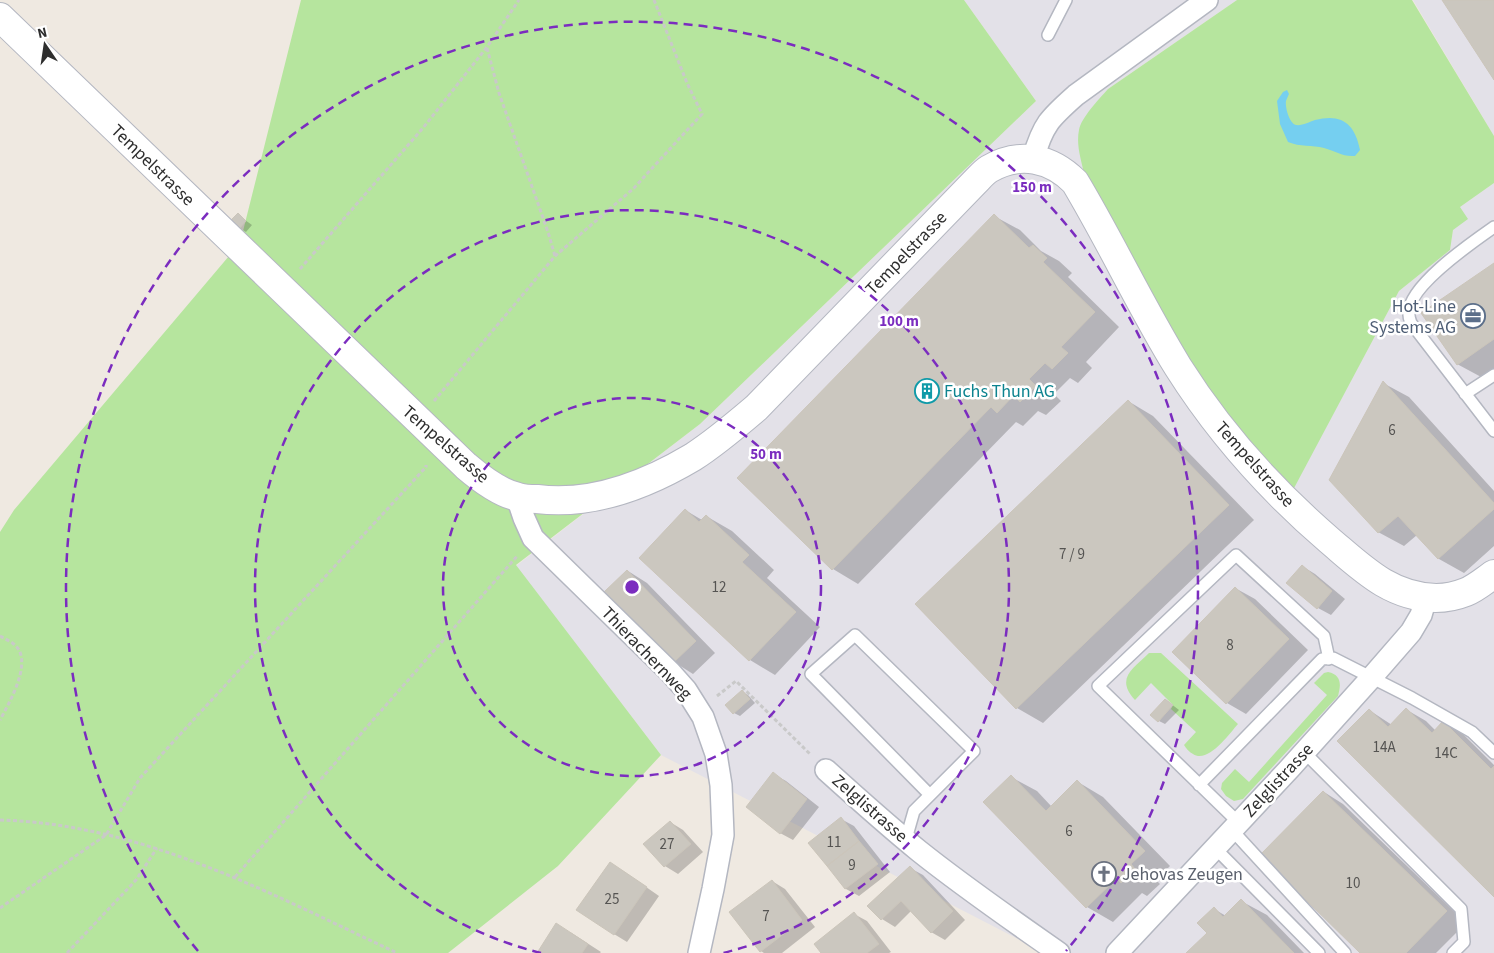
<svg xmlns="http://www.w3.org/2000/svg" width="1494" height="953" font-family="'Source Sans 3',sans-serif">
<style>
.industrial{fill:#e3e1e8}
.green{fill:#b6e59e}
.water{fill:#75cff0}
.shadow{fill:#0003}
.building{fill:#cbc7bf;stroke:#cbc5ba}
.lines{fill:none;stroke-linecap:round;stroke-linejoin:round}
.lane-casing{stroke:#b4b7c1;stroke-width:14}
.street-casing{stroke:#b4b7c1;stroke-width:24}
.secondary-casing{stroke:#b4b7c1;stroke-width:30}
.path{stroke:#c9c9c9;stroke-width:3;stroke-dasharray:4 2.5;stroke-linecap:butt}
.lane{stroke:#fff;stroke-width:11}
.street{stroke:#fff;stroke-width:21}
.secondary{stroke:#fff;stroke-width:28}
.ring{fill:none;stroke:#7b2cbf;stroke-width:2.5;stroke-dasharray:9 6}
.labels{text-anchor:middle;stroke-width:5;stroke-linejoin:round;paint-order:stroke}
.number-label{font-size:15px;fill:#555452}
.street-label{font-size:18px;fill:#2e2e2e;stroke:#fff}
.service-label{font-size:18px;fill:#4e5e75;stroke:#fff;text-anchor:end}
.culture-label{font-size:18px;fill:#0d838f;stroke:#fff;text-anchor:start}
.worship-label{font-size:18px;fill:#5b616d;stroke:#fff;text-anchor:start}
.centre{fill:#7b2cbf;stroke:#fff;stroke-width:2.5}
.ring-label{font-size:15px;text-anchor:middle;font-weight:bold;fill:#7b2cbf;stroke:#fff;stroke-width:5;stroke-linejoin:round;paint-order:stroke}
</style>
<rect width="100%" height="100%" fill="#efe9e1"/>
<path class="industrial" d="M964,0H1237L1108,89L1293,489L1399,291L1450,250L1453,230L1460,207L1494,183V953H1045L661,755L516,566L700,424L1036,101Z
M1413,0H1494V136Z"/>
<path class="green" d="M301,0H964L1036,101L700,424L516,565L661,755L558,866L448,953H0V532L14,510L240,243Z
M1237,0H1412L1494,136V183L1460,207L1468,219L1453,230L1450,250L1399,291L1293,490L1244,438L1188,360L1084,173C1081,159 1076,145 1079,130C1081,118 1099,99 1108,89Z
M1149,653H1161L1238,724C1229,734 1208,764 1193,754C1189,752 1186,748 1184,745L1196,732L1171,709L1173,705L1151,683L1135,700C1115,678 1133,669 1149,653Z
M1328,672C1342,675 1341,685 1338,696L1243,799L1234,801L1226,796L1221,789L1222,783L1235,769L1249,782L1327,695L1314,683L1324,673Z"/>
<path class="water" d="M1287,90L1289,94C1288,96 1287,98 1286,101C1285,107 1289,123 1296,125C1302,126 1309,122 1315,120C1342,113 1355,124 1360,150L1355,156C1342,157 1336,151 1324,148C1312,145 1300,147 1288,142L1280,124L1277,101L1283,92Z"/>
<path class="shadow" d="M238,215L252,225L246,232L239,228Z
M994,216L1020,230L1041,251L1059,261L1072,273L1068,277L1119,327L1086,362L1092,368L1078,383L1070,378L1054,394L1061,401L1046,415L1038,411L1023,426L1016,422L858,584L833,569L739,478Z
M1494,265V371L1483,378L1457,364Z
M1383,383L1409,397L1494,491V546L1464,573L1439,559L1417,535L1404,546L1378,532Z
M1128,401L1153,416L1254,520L1043,723L1017,708L917,604Z
M685,510L702,520L706,516L732,531L774,570L767,578L820,627L775,675L750,660L640,558Z
M1302,566L1315,574L1345,599L1331,615L1318,608Z
M628,571L647,583L715,653L693,674L674,662Z
M1235,588L1255,599L1308,650L1246,714L1227,703Z
M742,692L748,695L755,703L740,716L734,713Z
M1166,700L1179,710L1165,724L1159,721Z
M1369,710L1392,725L1407,710L1426,721L1436,731L1443,723L1463,734L1494,765V895Z
M773,774L786,781L819,807L793,840L780,833Z
M1011,777L1037,791L1052,807L1078,782L1103,797L1170,866L1156,880L1160,884L1147,896L1142,893L1113,922L1087,907Z
M1324,792L1343,804L1466,923L1436,953H1361Z
M841,819L854,826L890,872L859,896L846,889L810,843Z
M670,822L683,830L703,852L678,874L665,866Z
M910,868L923,875L965,920L945,940L931,932L911,911L895,927L882,919Z
M623,871L659,896L627,942L614,934Z
M772,881L785,889L815,927L782,953H764L761,951L731,912Z
M1241,901L1267,915L1304,953H1188L1209,933L1214,909L1226,916Z
M854,914L867,921L891,952L889,953H823Z
M570,932L601,952L600,953H538Z"/>
<path class="building" d="M1442,0H1494V80Z
M238,213L246,221L239,229L230,221Z
M994,214L1029,248L1033,245L1047,258L1043,262L1095,312L1061,347L1068,353L1052,369L1045,363L1029,379L1036,386L1020,402L1014,395L997,413L991,407L832,570L737,478Z
M1494,263V339L1457,365L1421,313Z
M1383,381L1494,503V509L1438,559L1398,516L1378,533L1329,480Z
M1128,400L1229,505L1016,709L915,604Z
M685,509L699,522L706,515L749,555L742,562L796,612L749,661L639,558Z
M1302,565L1332,591L1317,609L1286,583Z
M627,570L696,641L673,663L604,592Z
M1235,587L1289,639L1226,704L1172,652Z
M742,690L750,699L733,714L725,705Z
M1165,699L1173,705L1158,722L1150,715Z
M1406,708L1432,733L1443,721L1491,769L1494,766V897L1337,741L1369,709L1388,727Z
M773,772L807,799L780,834L746,807Z
M1011,775L1046,811L1077,780L1145,851L1131,864L1135,869L1121,883L1117,878L1086,908L983,802Z
M1323,791L1447,911L1406,953H1360L1260,855Z
M841,817L859,841L827,866L808,843Z
M670,821L691,844L664,867L643,844Z
M859,841L878,864L845,889L827,866Z
M610,862L647,887L614,935L576,910Z
M910,866L953,911L931,933L901,901L881,920L867,906Z
M772,880L802,920L760,952L729,912Z
M1241,899L1294,953H1186L1207,933L1197,923L1214,907L1223,917Z
M854,912L879,944L867,953H821L814,944Z
M556,923L588,944L582,953H537Z"/>
<g class="lines">
<defs>
<path id="lane" d="M1048,35L1066,0
M1494,227C1474,241 1405,288 1409,315C1409,318 1410,320 1411,323L1494,431
M1465,394L1494,375
M1304,752L1461,909L1464,942L1453,953
M1199,785L1322,659L1333,658L1412,698L1472,732L1494,753
M1239,823L1098,686L1236,555L1324,636L1329,659
M1232,830L1345,953
M906,839L914,811L974,751L855,635L811,674L930,795
M1215,848L1319,953"/>
<path id="street" d="M1033,159C1043,124 1050,118 1076,95L1207,0
M517,497L524,518L533,538L670,672L686,690L703,717L716,754L721,785L723,835L713,889L699,953
M826,770C857,798 887,825 919,851C964,887 1012,920 1059,953
M1117,953L1290,768L1371,678L1411,632L1421,615L1426,598"/>
<path id="secondary" d="M0,17L466,466C480,478 500,493 518,497C524,499 531,499 537,499C592,506 646,485 693,457C715,443 736,425 756,408L975,182C979,178 984,172 989,169C1020,151 1051,158 1075,182C1111,242 1141,307 1178,367C1219,432 1271,490 1329,540C1362,568 1390,597 1436,598C1446,598 1456,596 1466,592C1476,588 1485,580 1494,574"/>
</defs>
<use href="#lane" class="lane-casing"/>
<use href="#street" class="street-casing"/>
<use href="#secondary" class="secondary-casing"/>
<path class="path" d="M487,48L499,93L548,232L555,256
M300,269L423,128L487,47L519,0
M434,401L555,256L633,189L702,114L687,83L654,0
M0,636C7,640 15,643 19,650C29,669 9,703 0,720
M717,696L736,681L811,755
M0,820C143,824 271,894 397,953
M235,877L518,555
M0,908L106,835L140,778L426,467V465
M67,953L136,880L157,848"/>
<use href="#lane" class="lane"/>
<use href="#street" class="street"/>
<use href="#secondary" class="secondary"/>
</g>
<g class="ring">
<circle cx="632" cy="587" r="189"/>
<path d="M541 953A377 377 0 1 1 723 953"/>
<path d="M198 951A566 566 0 1 1 1066 951"/>
</g>
<defs>
<symbol id="office-ring" viewBox="-11 -11 22 22"><circle r="9.5" fill="#fff" stroke="#5c6f8a" stroke-width="1.5"/><path d="M-6-3h4V-5.5h4V-3h4V5H-6ZM-1-4.5V-3h2v-1.5ZM-6 0V1H6V0Z" fill="#5c6f8a"/></symbol>
<symbol id="building-ring" viewBox="-11 -11 22 22"><circle r="9.5" fill="#fff" stroke="#0f9aa8" stroke-width="1.5"/><path d="M-4-6H4V6H1V3H-1V6H-4ZM-2.5-4.3h1.7v1.8h-1.7ZM.8-4.3h1.7v1.8H.8ZM-2.5-1h1.7V.8h-1.7ZM.8-1h1.7V.8H.8Z" fill="#0f9aa8"/></symbol>
<symbol id="church-ring" viewBox="-11 -11 22 22"><circle r="9.5" fill="#fff" stroke="#6b7280" stroke-width="1.5"/><path d="M-1.2-6h2.4v3.5h3.3v2.4h-3.3V6h-2.4V-.1h-3.3v-2.4h3.3Z" fill="#6b7280"/></symbol>
</defs>
<g fill-rule="evenodd">
<use href="#office-ring" x="1459" y="302" width="28" height="28"/>
<use href="#building-ring" x="913" y="377" width="28" height="28"/>
<use href="#church-ring" x="1090" y="860" width="28" height="28"/>
</g>
<g class="labels">
<g class="number-label">
<text x="1392" y="435">6</text>
<text x="1072" y="559">7 / 9</text>
<text x="719" y="592">12</text>
<text x="1230" y="650">8</text>
<text x="1384" y="752">14A</text>
<text x="1446" y="758">14C</text>
<text x="1069" y="836">6</text>
<text x="834" y="847">11</text>
<text x="667" y="849">27</text>
<text x="852" y="870">9</text>
<text x="1353" y="888">10</text>
<text x="612" y="904">25</text>
<text x="766" y="921">7</text>
</g>
<g class="street-label">
<text transform="translate(153 165) rotate(44)" y="6">Tempelstrasse</text>
<text transform="translate(906 253) rotate(-46)" y="6">Tempelstrasse</text>
<text transform="translate(446 444) rotate(41)" y="6">Tempelstrasse</text>
<text transform="translate(1255 464) rotate(48)" y="6">Tempelstrasse</text>
<text transform="translate(647 653) rotate(46)" y="6">Thierachernweg</text>
<text transform="translate(1278 780) rotate(-47)" y="6">Zelglistrasse</text>
<text transform="translate(870 808) rotate(41)" y="6">Zelglistrasse</text>
</g>
<g class="service-label">
<text x="1456" y="312">Hot-Line<tspan x="1456" dy="21">Systems AG</tspan></text>
</g>
<g class="culture-label">
<text x="944" y="397">Fuchs Thun AG</text>
</g>
<g class="worship-label">
<text x="1122" y="880">Jehovas Zeugen</text>
</g>
</g>
<circle cx="632" cy="587" r="8" class="centre"/>
<g class="ring-label">
<text x="1032" y="192">150 m</text>
<text x="899" y="326">100 m</text>
<text x="766" y="459">50 m</text>
</g>
<g transform="translate(45 45) rotate(347)" stroke="#ffffff" stroke-width="4" paint-order="stroke">
<path d="M0-4L9 19L0 12L-9 19Z" fill="#2e2e2e"/>
<text y="-8" font-size="14" font-weight="bold" text-anchor="middle" fill="#2e2e2e">N</text>
</g>
</svg>
